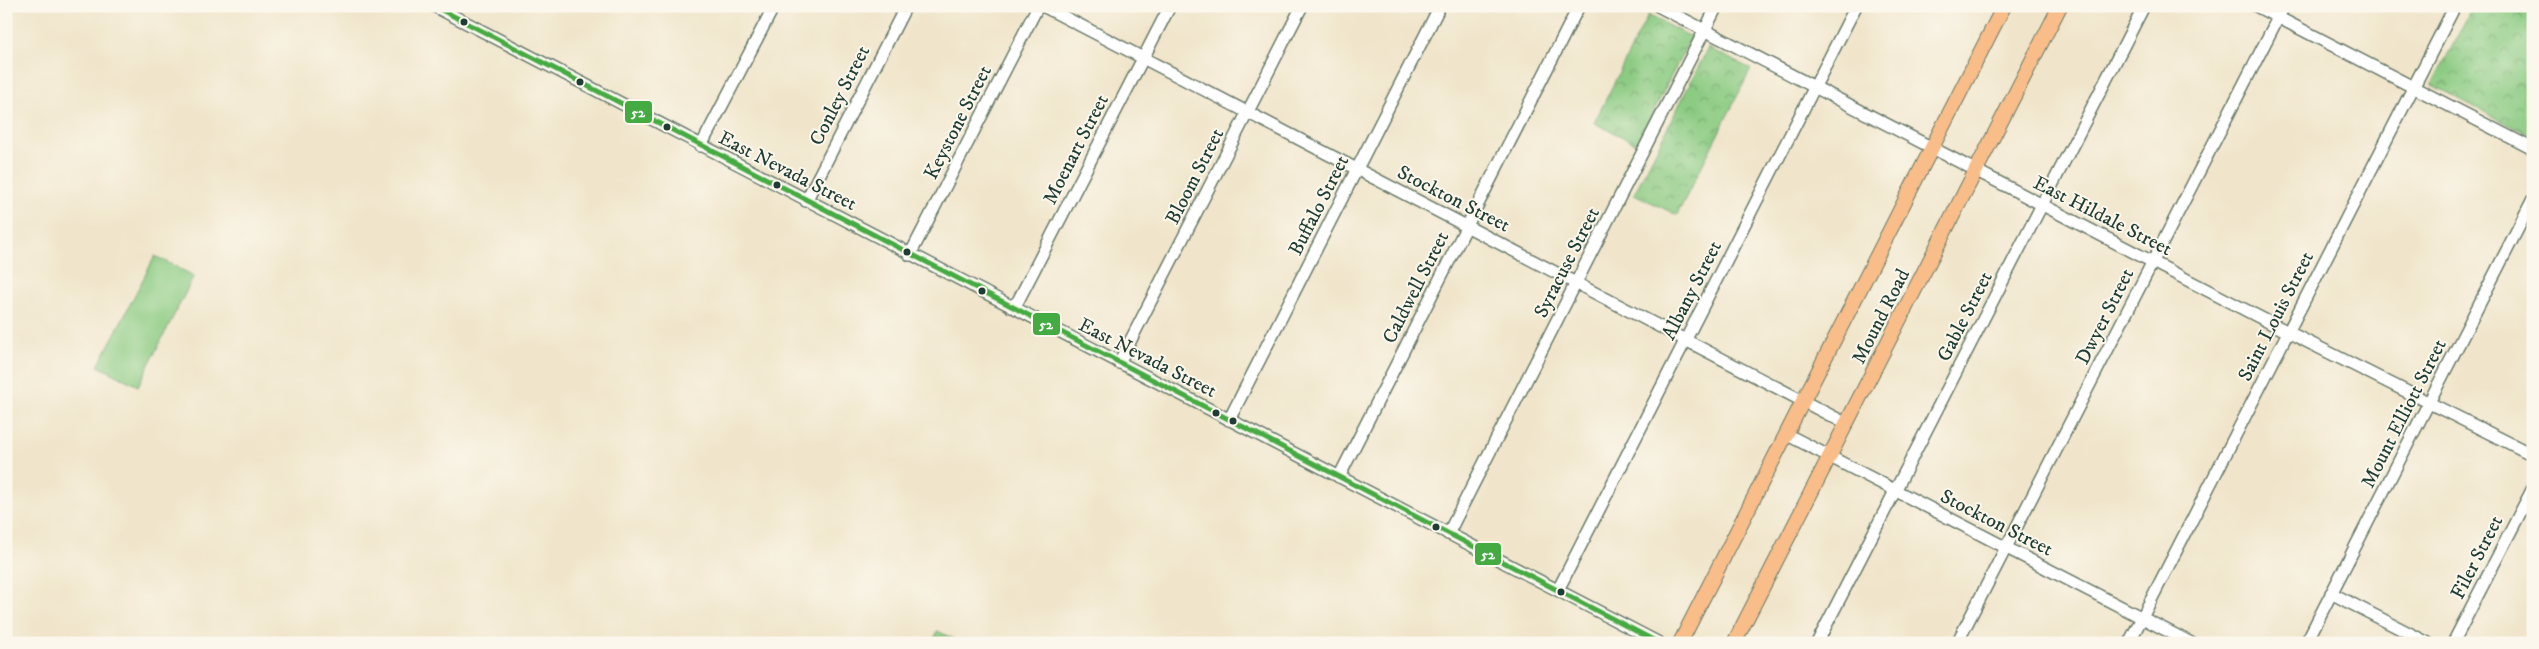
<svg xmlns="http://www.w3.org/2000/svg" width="2539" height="649" font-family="'IM FELL DW Pica',serif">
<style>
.grass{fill:#8bcb82;stroke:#55845b}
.park{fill:url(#park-crowns);stroke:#55845b}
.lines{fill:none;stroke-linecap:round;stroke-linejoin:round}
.minor-casing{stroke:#687868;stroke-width:14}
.major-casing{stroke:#687868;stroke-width:16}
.minor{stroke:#fff;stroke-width:11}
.major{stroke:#f8bd88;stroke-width:14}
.bus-1-casing{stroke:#fbf7ec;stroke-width:9}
.bus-1{stroke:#44aa42;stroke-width:5}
.bus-dot{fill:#1f3d34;stroke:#fbf7ec;stroke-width:2}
.labels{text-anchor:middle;stroke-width:4;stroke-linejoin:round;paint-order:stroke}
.street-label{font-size:20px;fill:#1f3d34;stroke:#fbf7ec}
.line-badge{stroke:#fbf7ec;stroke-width:2}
.badge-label{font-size:14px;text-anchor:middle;font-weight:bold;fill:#fff}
</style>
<defs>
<pattern id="park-crowns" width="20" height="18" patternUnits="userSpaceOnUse" patternTransform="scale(1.25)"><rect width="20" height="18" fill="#8bcb82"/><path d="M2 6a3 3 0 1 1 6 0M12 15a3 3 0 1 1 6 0" fill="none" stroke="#71a66b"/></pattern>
</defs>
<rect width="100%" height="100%" fill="#fbf7ec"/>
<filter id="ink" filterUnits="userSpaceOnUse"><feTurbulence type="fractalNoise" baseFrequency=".02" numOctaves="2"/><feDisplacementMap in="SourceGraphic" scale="10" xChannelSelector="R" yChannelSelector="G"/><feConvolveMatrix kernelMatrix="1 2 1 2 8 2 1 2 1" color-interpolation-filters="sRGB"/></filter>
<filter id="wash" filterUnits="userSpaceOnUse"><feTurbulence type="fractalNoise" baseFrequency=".0096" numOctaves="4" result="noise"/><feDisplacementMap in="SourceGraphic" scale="20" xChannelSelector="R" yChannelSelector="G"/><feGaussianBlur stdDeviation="1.12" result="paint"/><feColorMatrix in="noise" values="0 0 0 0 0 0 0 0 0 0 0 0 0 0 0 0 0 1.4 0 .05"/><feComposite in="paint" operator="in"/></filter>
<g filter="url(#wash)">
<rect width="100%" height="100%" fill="#f0e5ca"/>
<path class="grass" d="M155,256L194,276L138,386L98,366Z
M938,631L961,643H932Z"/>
<path class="park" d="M2473,6H2533V137L2432,85Z
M1648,15L1691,37L1637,144L1594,123Z
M1708,48L1751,69L1677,215L1634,194Z"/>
</g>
<g filter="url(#ink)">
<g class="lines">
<defs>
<path id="minor" d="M434,6L1659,643
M1043,6L1847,424
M1658,6L2288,332L2533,455
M2256,6L2533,149
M701,146L774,6
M806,201L906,6
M910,255L1038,6
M1011,307L1018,301L1170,6
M1119,363L1302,6
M1229,420L1440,6
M1786,434L2191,643
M1339,477L1579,6
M1448,534L1717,6
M1558,590L1856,6
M2331,593L2428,643
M1817,643L2144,6
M1957,643L2284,6
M2129,643L2455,6
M2306,643L2533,199
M2453,643L2533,488"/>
<path id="major" d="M1680,643L2004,6
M1734,643L2060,6"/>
</defs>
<use href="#minor" class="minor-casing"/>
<use href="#major" class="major-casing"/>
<use href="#minor" class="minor"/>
<use href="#major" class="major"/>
<defs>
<path id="bus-1" d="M434,6L1659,643"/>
</defs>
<use href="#bus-1" class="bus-1-casing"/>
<use href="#bus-1" class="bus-1"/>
</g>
</g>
<g class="bus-dot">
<circle cx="464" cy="22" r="4.5"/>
<circle cx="580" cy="82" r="4.5"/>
<circle cx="667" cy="127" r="4.5"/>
<circle cx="777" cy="185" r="4.5"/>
<circle cx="907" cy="252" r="4.5"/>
<circle cx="982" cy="291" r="4.5"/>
<circle cx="1216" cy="413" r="4.5"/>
<circle cx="1233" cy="421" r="4.5"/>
<circle cx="1436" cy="527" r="4.5"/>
<circle cx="1561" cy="592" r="4.5"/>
</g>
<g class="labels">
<g class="street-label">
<text transform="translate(839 95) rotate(-63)" y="7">Conley Street</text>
<text transform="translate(957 122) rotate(-63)" y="7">Keystone Street</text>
<text transform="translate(1075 149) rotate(-63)" y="7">Moenart Street</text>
<text transform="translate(788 170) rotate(27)" y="7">East Nevada Street</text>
<text transform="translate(1194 176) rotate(-63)" y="7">Bloom Street</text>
<text transform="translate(1454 198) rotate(27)" y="7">Stockton Street</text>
<text transform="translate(1318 205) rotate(-63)" y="7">Buffalo Street</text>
<text transform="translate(2103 215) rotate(27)" y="7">East Hildale Street</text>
<text transform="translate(1566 262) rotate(-63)" y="7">Syracuse Street</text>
<text transform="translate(1415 287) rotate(-63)" y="7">Caldwell Street</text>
<text transform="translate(1691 290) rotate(-63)" y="7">Albany Street</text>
<text transform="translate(1880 316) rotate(-63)" y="7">Mound Road</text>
<text transform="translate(1964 316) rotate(-63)" y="7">Gable Street</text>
<text transform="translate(2104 316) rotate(-63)" y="7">Dwyer Street</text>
<text transform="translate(2275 316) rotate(-63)" y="7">Saint Louis Street</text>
<text transform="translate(1148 357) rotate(27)" y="7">East Nevada Street</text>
<text transform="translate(2403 413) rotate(-63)" y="7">Mount Elliott Street</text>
<text transform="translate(1997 522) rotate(27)" y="7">Stockton Street</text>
<text transform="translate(2476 557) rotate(-63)" y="7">Filer Street</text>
</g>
</g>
<g class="line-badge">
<rect x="624" y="100" width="29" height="24" rx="5" fill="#44aa42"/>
<rect x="1032" y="312" width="29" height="24" rx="5" fill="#44aa42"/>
<rect x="1474" y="542" width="28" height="24" rx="5" fill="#44aa42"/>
</g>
<g class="badge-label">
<text x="638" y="117">52</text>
<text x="1046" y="329">52</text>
<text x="1488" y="559">52</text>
</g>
<rect width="2539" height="649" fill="none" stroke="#fbf7ec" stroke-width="25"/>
</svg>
